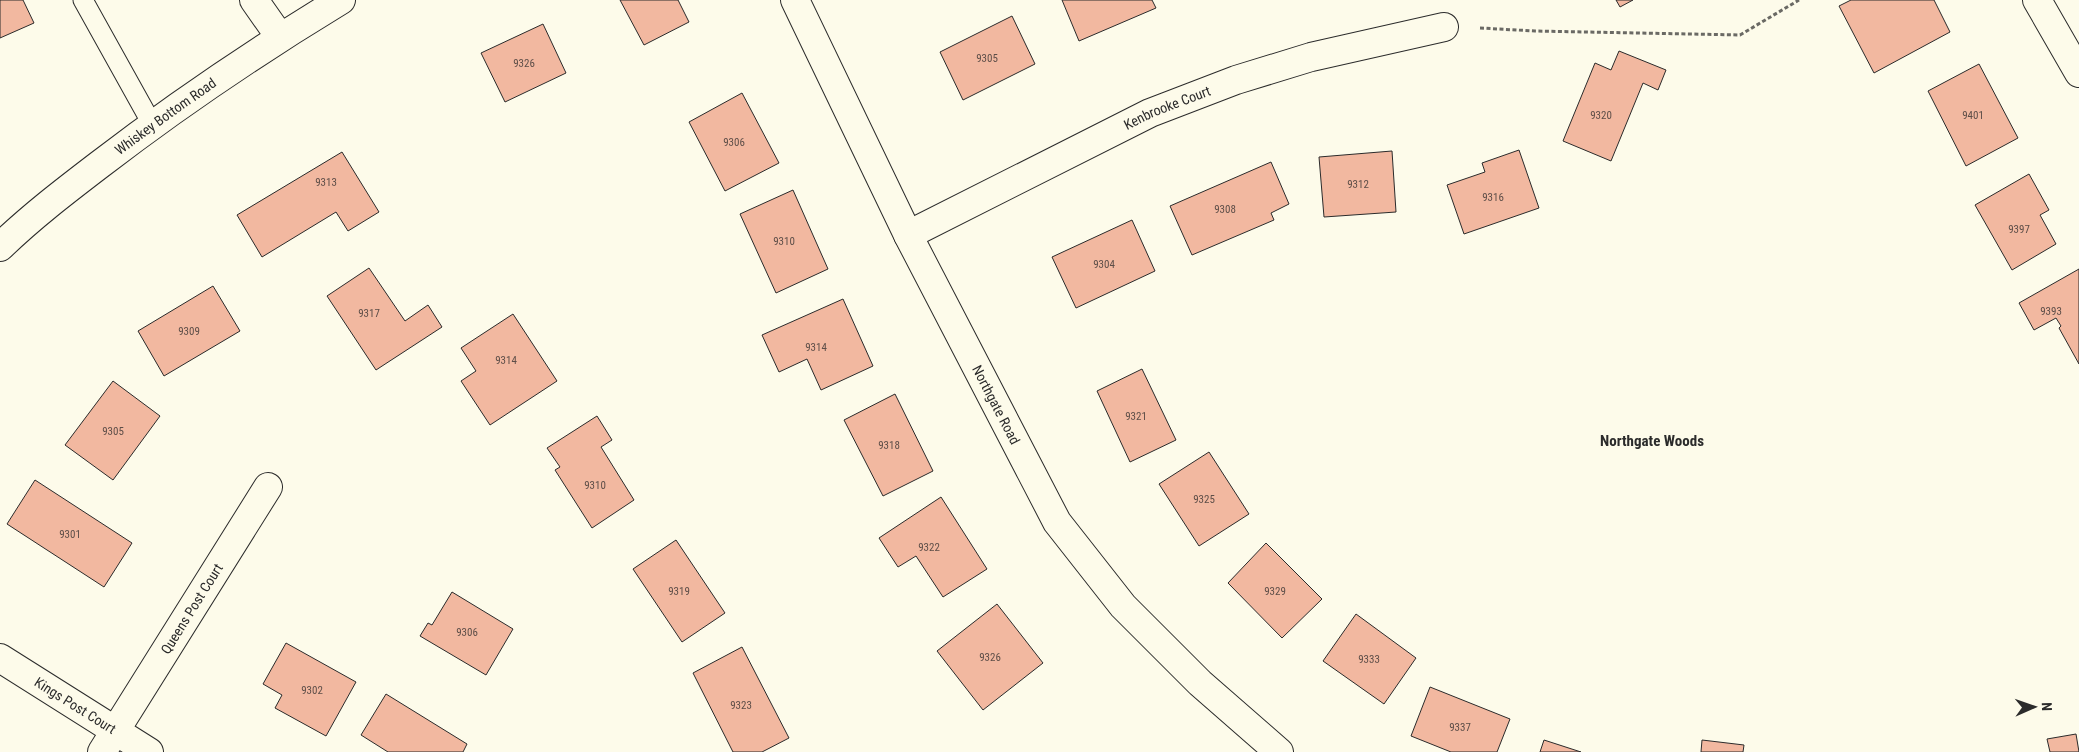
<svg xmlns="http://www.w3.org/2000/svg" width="2079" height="752" font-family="'Roboto Condensed',sans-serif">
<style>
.building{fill:#f2b8a0;stroke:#2b2b2b}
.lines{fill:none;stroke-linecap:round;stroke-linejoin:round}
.service-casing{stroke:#2b2b2b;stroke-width:21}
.minor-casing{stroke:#2b2b2b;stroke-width:30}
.tertiary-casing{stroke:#2b2b2b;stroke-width:30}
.path{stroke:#6a6964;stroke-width:3;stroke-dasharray:4 2.5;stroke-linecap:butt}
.service{stroke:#fdfbea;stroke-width:19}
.minor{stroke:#fdfbea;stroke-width:28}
.tertiary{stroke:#fdfbea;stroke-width:28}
.labels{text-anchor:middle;stroke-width:4;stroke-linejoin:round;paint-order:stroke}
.number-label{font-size:11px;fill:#5d4e48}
.street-label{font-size:14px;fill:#2b2b2b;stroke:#fdfbea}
.neighbourhood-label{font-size:15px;font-weight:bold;fill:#2b2b2b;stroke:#fdfbea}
</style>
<rect width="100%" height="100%" fill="#fdfbea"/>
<path class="building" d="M0,0H23L34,23L0,38Z
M620,0H678L689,22L644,45Z
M1062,0H1152L1156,8L1079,41Z
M1616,0H1633L1620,7Z
M1851,0H1934L1950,32L1874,73L1839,6Z
M1012,16L1035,64L963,100L940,52Z
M543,24L566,73L505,102L481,53Z
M1619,51L1666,70L1658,90L1643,83L1611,161L1563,141L1595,63L1611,70Z
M1979,64L2018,138L1966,166L1928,91Z
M742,93L779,163L725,191L689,122Z
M1519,150L1539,208L1464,234L1447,185L1485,172L1482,163Z
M1392,151L1396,212L1324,217L1319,157Z
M342,152L379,212L348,231L336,212L262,257L237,215Z
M1271,162L1289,204L1271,213L1274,220L1192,255L1170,206Z
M2029,174L2049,210L2040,215L2056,244L2012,270L1975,205Z
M793,190L828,269L776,293L740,214Z
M1132,220L1155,271L1076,308L1052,257Z
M369,268L405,321L428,305L442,327L376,370L327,296Z
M2079,269V364L2059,328L2061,326L2056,318L2034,330L2019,303Z
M213,286L240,331L164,376L138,331Z
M843,299L873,366L821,390L807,359L779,372L762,335Z
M513,314L557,381L490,425L461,381L476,371L461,348Z
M1142,369L1176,440L1130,462L1097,391Z
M113,381L160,416L113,480L65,445Z
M895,394L933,471L883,496L844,420Z
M597,416L612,440L601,447L634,500L592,528L555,470L560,467L547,448Z
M1209,452L1249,514L1199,546L1159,484Z
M35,480L132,543L104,587L7,524Z
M941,497L987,569L943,597L916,556L898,567L879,538Z
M676,540L725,613L682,642L633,569Z
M1266,543L1322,599L1282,638L1228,583Z
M452,592L513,629L486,675L420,636L428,623L432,625Z
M997,604L1043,663L983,710L937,651Z
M1356,614L1416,658L1384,704L1323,661Z
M286,643L356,682L326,736L275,708L282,695L263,684Z
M742,647L789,738L762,752H733L693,673Z
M1430,687L1510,719L1497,752H1451L1411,736Z
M386,694L467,744L463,752H388L361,735Z
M2076,734L2079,752H2050L2047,739Z
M1544,740L1581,752H1540Z
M1702,740L1744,745L1743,752H1701Z"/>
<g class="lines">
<defs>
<path id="service" d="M83,0L152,124"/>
<g id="minor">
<path d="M254,0L280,37"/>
<path id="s1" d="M795,0L908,235L1057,522L1123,606L1200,683L1279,752"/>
<path d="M2037,0L2079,73"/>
<path id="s2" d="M908,235L1150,113L1236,80L1311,57L1444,27"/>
<path id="s3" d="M0,658L149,752"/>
<path id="s4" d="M102,752L268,487"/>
</g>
<g id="tertiary">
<path id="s5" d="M0,247C31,217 65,191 99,165C177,105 257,51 341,0"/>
</g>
</defs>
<use href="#service" class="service-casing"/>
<use href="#minor" class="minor-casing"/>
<use href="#tertiary" class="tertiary-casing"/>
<path class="path" d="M1480,28L1535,31L1740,35L1799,0"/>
<use href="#service" class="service"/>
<use href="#minor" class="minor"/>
<use href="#tertiary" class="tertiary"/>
</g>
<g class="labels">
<g class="number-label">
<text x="987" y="62">9305</text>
<text x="524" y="67">9326</text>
<text x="1601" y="119">9320</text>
<text x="1973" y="119">9401</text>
<text x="734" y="146">9306</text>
<text x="326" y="186">9313</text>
<text x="1358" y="188">9312</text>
<text x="1493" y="201">9316</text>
<text x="1225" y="213">9308</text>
<text x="2019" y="233">9397</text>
<text x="784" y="245">9310</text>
<text x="1104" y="268">9304</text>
<text x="2051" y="315">9393</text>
<text x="369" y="317">9317</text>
<text x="189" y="335">9309</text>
<text x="816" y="351">9314</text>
<text x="506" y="364">9314</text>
<text x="1136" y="420">9321</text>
<text x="113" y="435">9305</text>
<text x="889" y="449">9318</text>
<text x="595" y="489">9310</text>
<text x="1204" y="503">9325</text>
<text x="70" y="538">9301</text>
<text x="929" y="551">9322</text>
<text x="679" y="595">9319</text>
<text x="1275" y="595">9329</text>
<text x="467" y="636">9306</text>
<text x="990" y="661">9326</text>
<text x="1369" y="663">9333</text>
<text x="312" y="694">9302</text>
<text x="741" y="709">9323</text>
<text x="1460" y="731">9337</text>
</g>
<g class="street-label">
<text dy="5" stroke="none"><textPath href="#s2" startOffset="289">Kenbrooke Court</textPath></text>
<text dy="5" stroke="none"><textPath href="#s5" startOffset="211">Whiskey Bottom Road</textPath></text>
<text dy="5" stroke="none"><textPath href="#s1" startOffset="452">Northgate Road</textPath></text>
<text dy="5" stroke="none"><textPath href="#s4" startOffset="169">Queens Post Court</textPath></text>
<text dy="5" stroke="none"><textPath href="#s3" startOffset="89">Kings Post Court</textPath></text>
</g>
<g class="neighbourhood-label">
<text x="1652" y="446">Northgate Woods</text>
</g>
</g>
<g transform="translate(2034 707) rotate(88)" stroke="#fdfbea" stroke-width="4" paint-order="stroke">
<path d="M0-4L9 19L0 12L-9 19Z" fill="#2b2b2b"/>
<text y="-8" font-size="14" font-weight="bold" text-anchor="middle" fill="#2b2b2b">N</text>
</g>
</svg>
